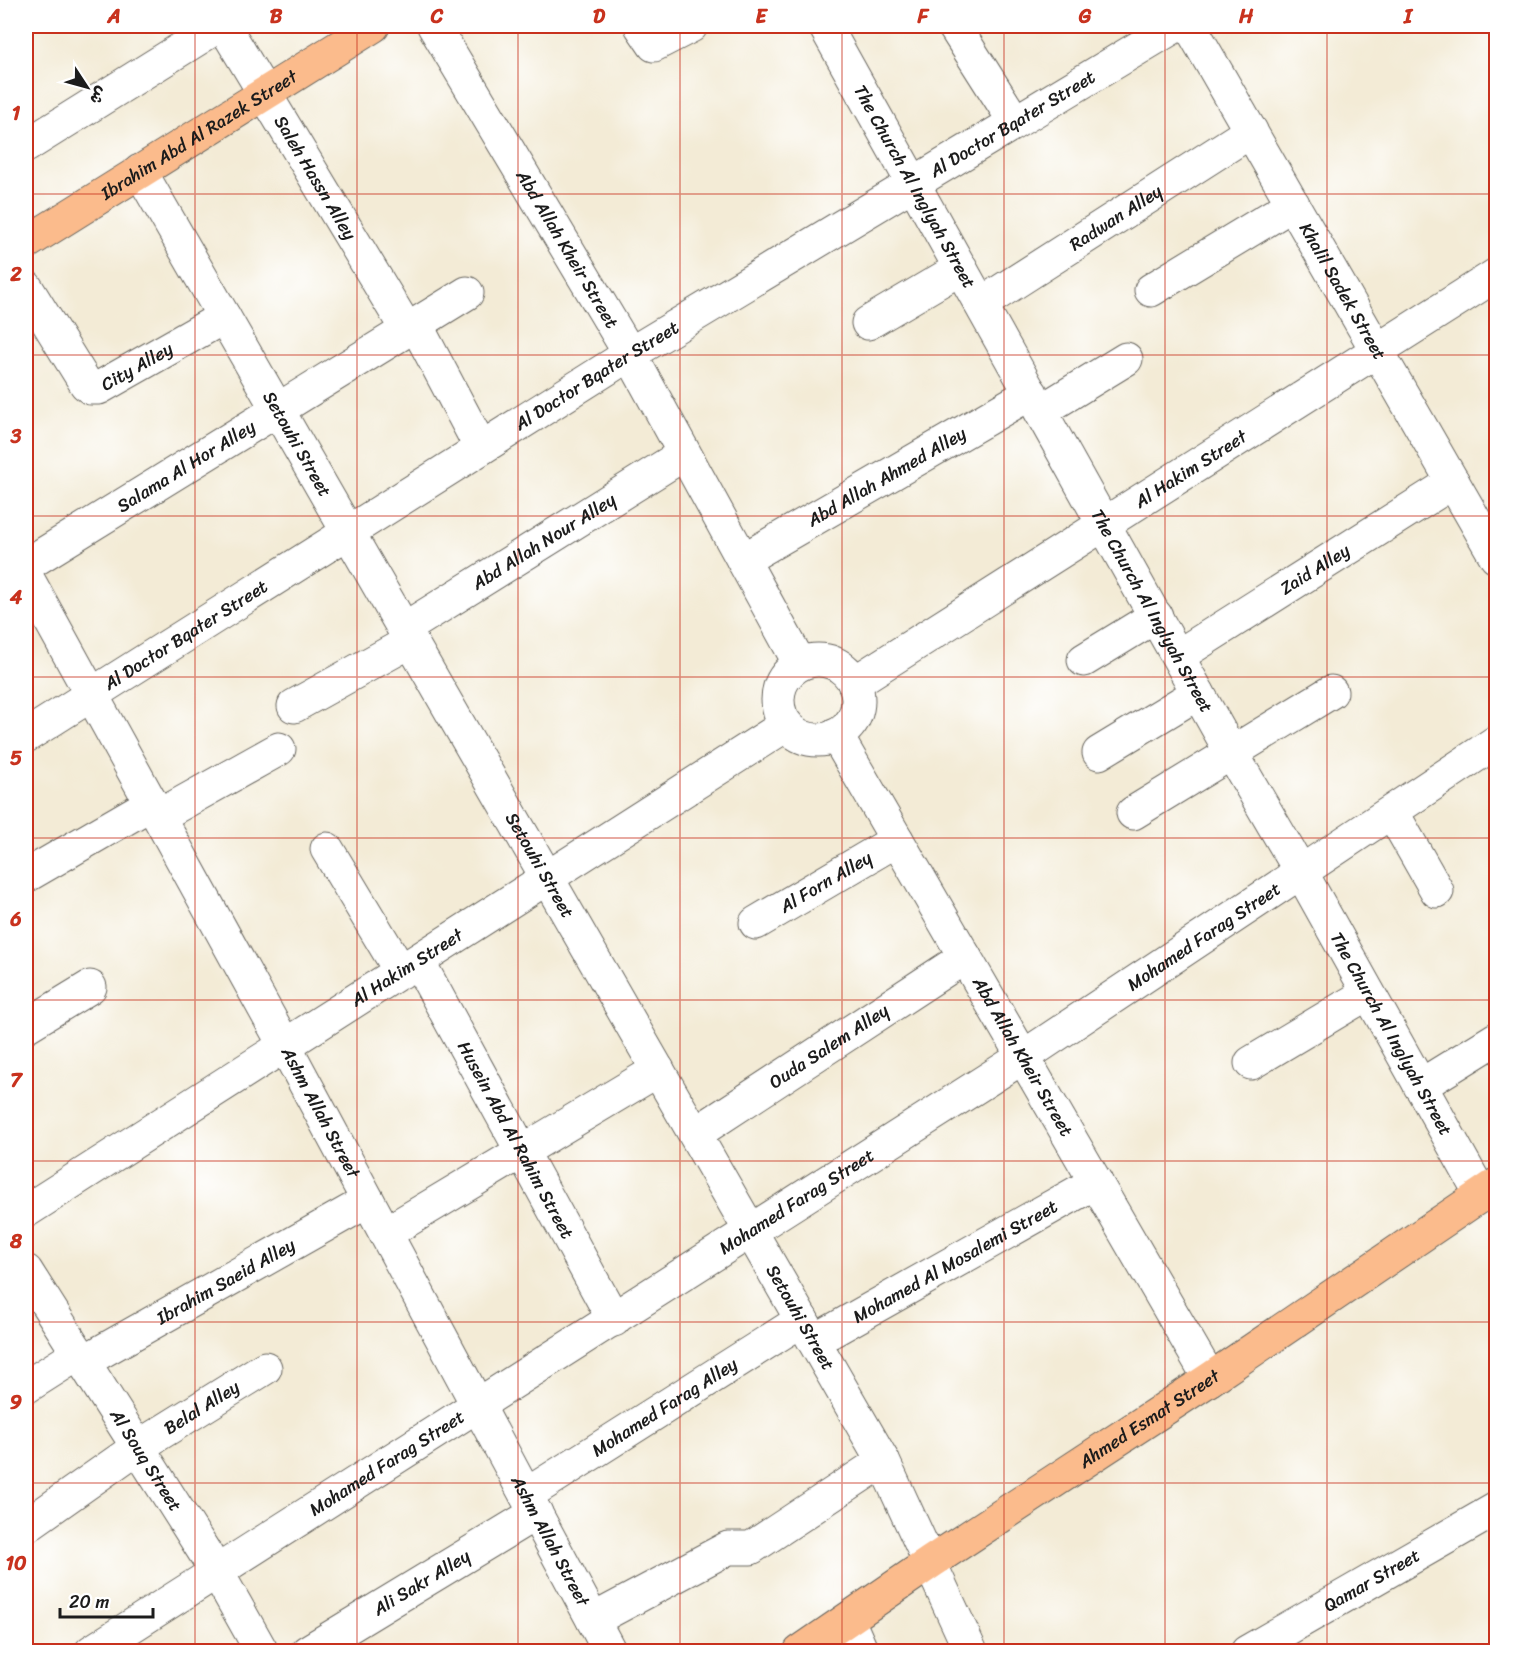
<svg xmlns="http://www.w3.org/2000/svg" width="1522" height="1677" font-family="Sriracha,'Playpen Sans Arabic',sans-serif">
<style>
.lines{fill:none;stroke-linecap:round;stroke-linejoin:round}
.minor-casing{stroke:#67645d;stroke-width:35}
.major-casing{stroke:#67645d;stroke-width:35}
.minor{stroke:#fff;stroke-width:33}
.major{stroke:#fbbb8c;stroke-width:33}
.grid{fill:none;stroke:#c8321e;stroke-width:1.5;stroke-opacity:0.55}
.labels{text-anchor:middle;stroke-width:6;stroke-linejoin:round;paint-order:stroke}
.street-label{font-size:18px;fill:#1c1c1c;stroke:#fff}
.neatline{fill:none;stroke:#c8321e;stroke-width:2}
.grid-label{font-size:20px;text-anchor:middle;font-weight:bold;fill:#c8321e}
</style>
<rect width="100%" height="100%" fill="#fff"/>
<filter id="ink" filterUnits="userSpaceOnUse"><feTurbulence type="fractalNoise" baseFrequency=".0167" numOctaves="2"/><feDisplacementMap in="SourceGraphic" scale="12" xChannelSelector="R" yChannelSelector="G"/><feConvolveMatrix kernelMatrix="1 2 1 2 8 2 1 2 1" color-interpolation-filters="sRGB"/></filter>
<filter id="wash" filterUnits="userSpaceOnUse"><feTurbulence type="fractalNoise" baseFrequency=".008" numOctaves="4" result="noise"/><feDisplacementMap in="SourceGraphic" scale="24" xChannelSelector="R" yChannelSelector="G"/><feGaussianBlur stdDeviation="1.35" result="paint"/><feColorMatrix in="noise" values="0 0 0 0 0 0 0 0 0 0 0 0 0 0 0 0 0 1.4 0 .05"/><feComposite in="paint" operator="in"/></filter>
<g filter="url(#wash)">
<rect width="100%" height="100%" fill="#f3ebd6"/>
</g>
<g filter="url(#ink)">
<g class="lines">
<defs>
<g id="minor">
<path id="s1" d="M224,26L407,330"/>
<path id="s2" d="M434,26L630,354L800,664"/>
<path d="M641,26L654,45L691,26"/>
<path id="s3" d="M825,26L1231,752L1301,872L1482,1196"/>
<path d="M954,26L1015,122"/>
<path id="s4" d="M1190,26L1496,557"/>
<path d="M26,146L218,26"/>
<path id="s5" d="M140,171L883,1461L971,1652"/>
<path id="s6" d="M26,287L86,384L91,388H99L224,317"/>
<path d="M1151,290L1293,204"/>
<path id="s7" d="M981,304L1251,131"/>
<path d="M868,323L961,268"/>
<path d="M416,325L481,448"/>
<path d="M1041,411L1126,359"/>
<path id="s8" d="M743,560L1031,393"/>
<path id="s9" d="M26,565L467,293"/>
<path id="s10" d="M26,576L285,1046L610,1652"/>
<path id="s11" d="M404,629L684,454"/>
<path id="s12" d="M1178,656L1453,482"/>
<circle cx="818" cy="700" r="40"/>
<path d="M1084,660L1156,616"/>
<path id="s13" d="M854,683L1496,275"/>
<path d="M294,706L411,641"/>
<path id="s14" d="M836,735L1210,1379"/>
<path id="s15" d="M26,736L630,354L1175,26"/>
<path d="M1099,753L1198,693"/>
<path d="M1392,812L1437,891"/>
<path d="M1133,813L1331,692"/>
<path d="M159,816L279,749"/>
<path d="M327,849L401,972"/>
<path d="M26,876L152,803"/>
<path id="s16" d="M756,923L897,840"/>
<path id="s17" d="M418,961L614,1320"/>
<path d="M26,1026L90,987"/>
<path d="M1251,1063L1368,993"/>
<path d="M1420,1086L1496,1039"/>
<path id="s18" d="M695,1134L965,957"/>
<path id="s19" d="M26,1211L786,725"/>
<path d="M386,1233L658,1070"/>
<path id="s20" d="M26,1271L217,1572L262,1652"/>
<path id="s21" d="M814,1341L1096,1182"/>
<path id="s22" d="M83,1362L368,1201"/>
<path d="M26,1387L78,1354"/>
<path id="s23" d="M526,1495L802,1320"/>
<path id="s24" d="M26,1526L138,1447L265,1368"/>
<path d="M593,1620L728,1548H751L883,1461"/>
<path d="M848,1620L862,1652"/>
<path id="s25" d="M91,1652L1023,1057L1496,742"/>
<path id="s26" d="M307,1652L536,1513"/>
<path id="s27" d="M1247,1652L1496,1509"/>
</g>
<g id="major">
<path id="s28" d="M26,243L373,26"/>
<path id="s29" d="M800,1652L931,1562L1210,1379L1496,1185"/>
</g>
</defs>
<use href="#minor" class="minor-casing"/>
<use href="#major" class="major-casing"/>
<use href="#minor" class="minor"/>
<use href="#major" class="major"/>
</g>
</g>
<path class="grid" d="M195,26V1652M357,26V1652M518,26V1652M680,26V1652M842,26V1652M1004,26V1652M1165,26V1652M1327,26V1652M26,194H1496M26,355H1496M26,516H1496M26,677H1496M26,838H1496M26,1000H1496M26,1161H1496M26,1322H1496M26,1483H1496"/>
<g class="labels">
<g class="street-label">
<text dy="6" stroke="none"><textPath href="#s15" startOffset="1161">Al Doctor Bqater Street</textPath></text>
<text dy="6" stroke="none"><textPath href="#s28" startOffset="204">Ibrahim Abd Al Razek Street</textPath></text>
<text dy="6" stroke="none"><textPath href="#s1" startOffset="177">Saleh Hassn Alley</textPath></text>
<text dy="6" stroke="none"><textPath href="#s3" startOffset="184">The Church Al Inglyah Street</textPath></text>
<text dy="6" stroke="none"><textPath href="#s7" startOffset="160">Radwan Alley</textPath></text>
<text dy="6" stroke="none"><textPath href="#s2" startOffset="260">Abd Allah Kheir Street</textPath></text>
<text dy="6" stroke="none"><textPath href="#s4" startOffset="306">Khalil Sadek Street</textPath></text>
<text dy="6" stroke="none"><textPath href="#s6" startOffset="172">City Alley</textPath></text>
<text dy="6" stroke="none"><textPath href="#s15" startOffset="675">Al Doctor Bqater Street</textPath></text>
<text dy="6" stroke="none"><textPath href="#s5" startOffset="315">Setouhi Street</textPath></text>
<text dy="6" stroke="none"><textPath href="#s9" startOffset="188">Salama Al Hor Alley</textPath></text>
<text dy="6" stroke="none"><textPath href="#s13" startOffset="399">Al Hakim Street</textPath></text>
<text dy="6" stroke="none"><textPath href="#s8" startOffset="166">Abd Allah Ahmed Alley</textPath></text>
<text dy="6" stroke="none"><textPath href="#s11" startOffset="165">Abd Allah Nour Alley</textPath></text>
<text dy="6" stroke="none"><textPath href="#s12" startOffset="162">Zaid Alley</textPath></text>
<text dy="6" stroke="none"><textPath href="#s3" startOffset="670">The Church Al Inglyah Street</textPath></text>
<text dy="6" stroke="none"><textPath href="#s15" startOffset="189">Al Doctor Bqater Street</textPath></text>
<text dy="6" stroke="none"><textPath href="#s5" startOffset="801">Setouhi Street</textPath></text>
<text dy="6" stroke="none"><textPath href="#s16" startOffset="81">Al Forn Alley</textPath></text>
<text dy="6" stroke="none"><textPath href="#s25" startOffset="1323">Mohamed Farag Street</textPath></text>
<text dy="6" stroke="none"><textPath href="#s19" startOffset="452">Al Hakim Street</textPath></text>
<text dy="6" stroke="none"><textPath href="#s3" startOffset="1156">The Church Al Inglyah Street</textPath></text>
<text dy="6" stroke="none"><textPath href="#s18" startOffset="160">Ouda Salem Alley</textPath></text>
<text dy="6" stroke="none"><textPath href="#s14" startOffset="372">Abd Allah Kheir Street</textPath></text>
<text dy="6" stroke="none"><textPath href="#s10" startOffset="612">Ashm Allah Street</textPath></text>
<text dy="6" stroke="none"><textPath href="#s17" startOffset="204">Husein Abd Al Rahim Street</textPath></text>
<text dy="6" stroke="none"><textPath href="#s25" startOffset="837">Mohamed Farag Street</textPath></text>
<text dy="6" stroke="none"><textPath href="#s21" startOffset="162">Mohamed Al Mosalemi Street</textPath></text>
<text dy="6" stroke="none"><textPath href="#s22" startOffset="164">Ibrahim Saeid Alley</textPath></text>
<text dy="6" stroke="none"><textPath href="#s5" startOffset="1323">Setouhi Street</textPath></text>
<text dy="6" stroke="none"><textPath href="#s24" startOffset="212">Belal Alley</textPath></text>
<text dy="6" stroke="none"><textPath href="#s23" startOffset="164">Mohamed Farag Alley</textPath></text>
<text dy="6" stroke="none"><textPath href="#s29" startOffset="420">Ahmed Esmat Street</textPath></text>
<text dy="6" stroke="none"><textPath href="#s20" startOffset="224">Al Souq Street</textPath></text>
<text dy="6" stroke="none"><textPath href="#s25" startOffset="351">Mohamed Farag Street</textPath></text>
<text dy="6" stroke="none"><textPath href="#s10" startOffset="1098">Ashm Allah Street</textPath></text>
<text dy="6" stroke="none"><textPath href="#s27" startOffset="144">Qamar Street</textPath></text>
<text dy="6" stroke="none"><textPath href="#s26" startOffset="134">Ali Sakr Alley</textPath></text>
</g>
</g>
<rect width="1522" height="1677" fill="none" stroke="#fff" stroke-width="66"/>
<g transform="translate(87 87) rotate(126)" stroke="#ffffff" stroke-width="4.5" paint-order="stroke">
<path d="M0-4.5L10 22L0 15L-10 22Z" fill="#1c1c1c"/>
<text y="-9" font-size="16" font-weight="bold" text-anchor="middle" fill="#1c1c1c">ش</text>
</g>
<path d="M60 1608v9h93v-9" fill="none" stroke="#1c1c1c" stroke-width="3"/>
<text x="69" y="1608" font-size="18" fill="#1c1c1c" stroke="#ffffff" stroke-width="4.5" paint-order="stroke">20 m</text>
<rect x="33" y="33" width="1456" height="1611" class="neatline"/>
<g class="grid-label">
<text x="114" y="23">A</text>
<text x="276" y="23">B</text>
<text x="437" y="23">C</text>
<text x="599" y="23">D</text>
<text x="761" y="23">E</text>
<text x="923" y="23">F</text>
<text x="1085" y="23">G</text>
<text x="1246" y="23">H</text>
<text x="1408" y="23">I</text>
<text x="16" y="120">1</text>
<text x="16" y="281">2</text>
<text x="16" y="443">3</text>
<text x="16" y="604">4</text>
<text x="16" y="765">5</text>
<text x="16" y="926">6</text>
<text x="16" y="1087">7</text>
<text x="16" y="1248">8</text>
<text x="16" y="1409">9</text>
<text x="16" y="1570">10</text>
</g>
</svg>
